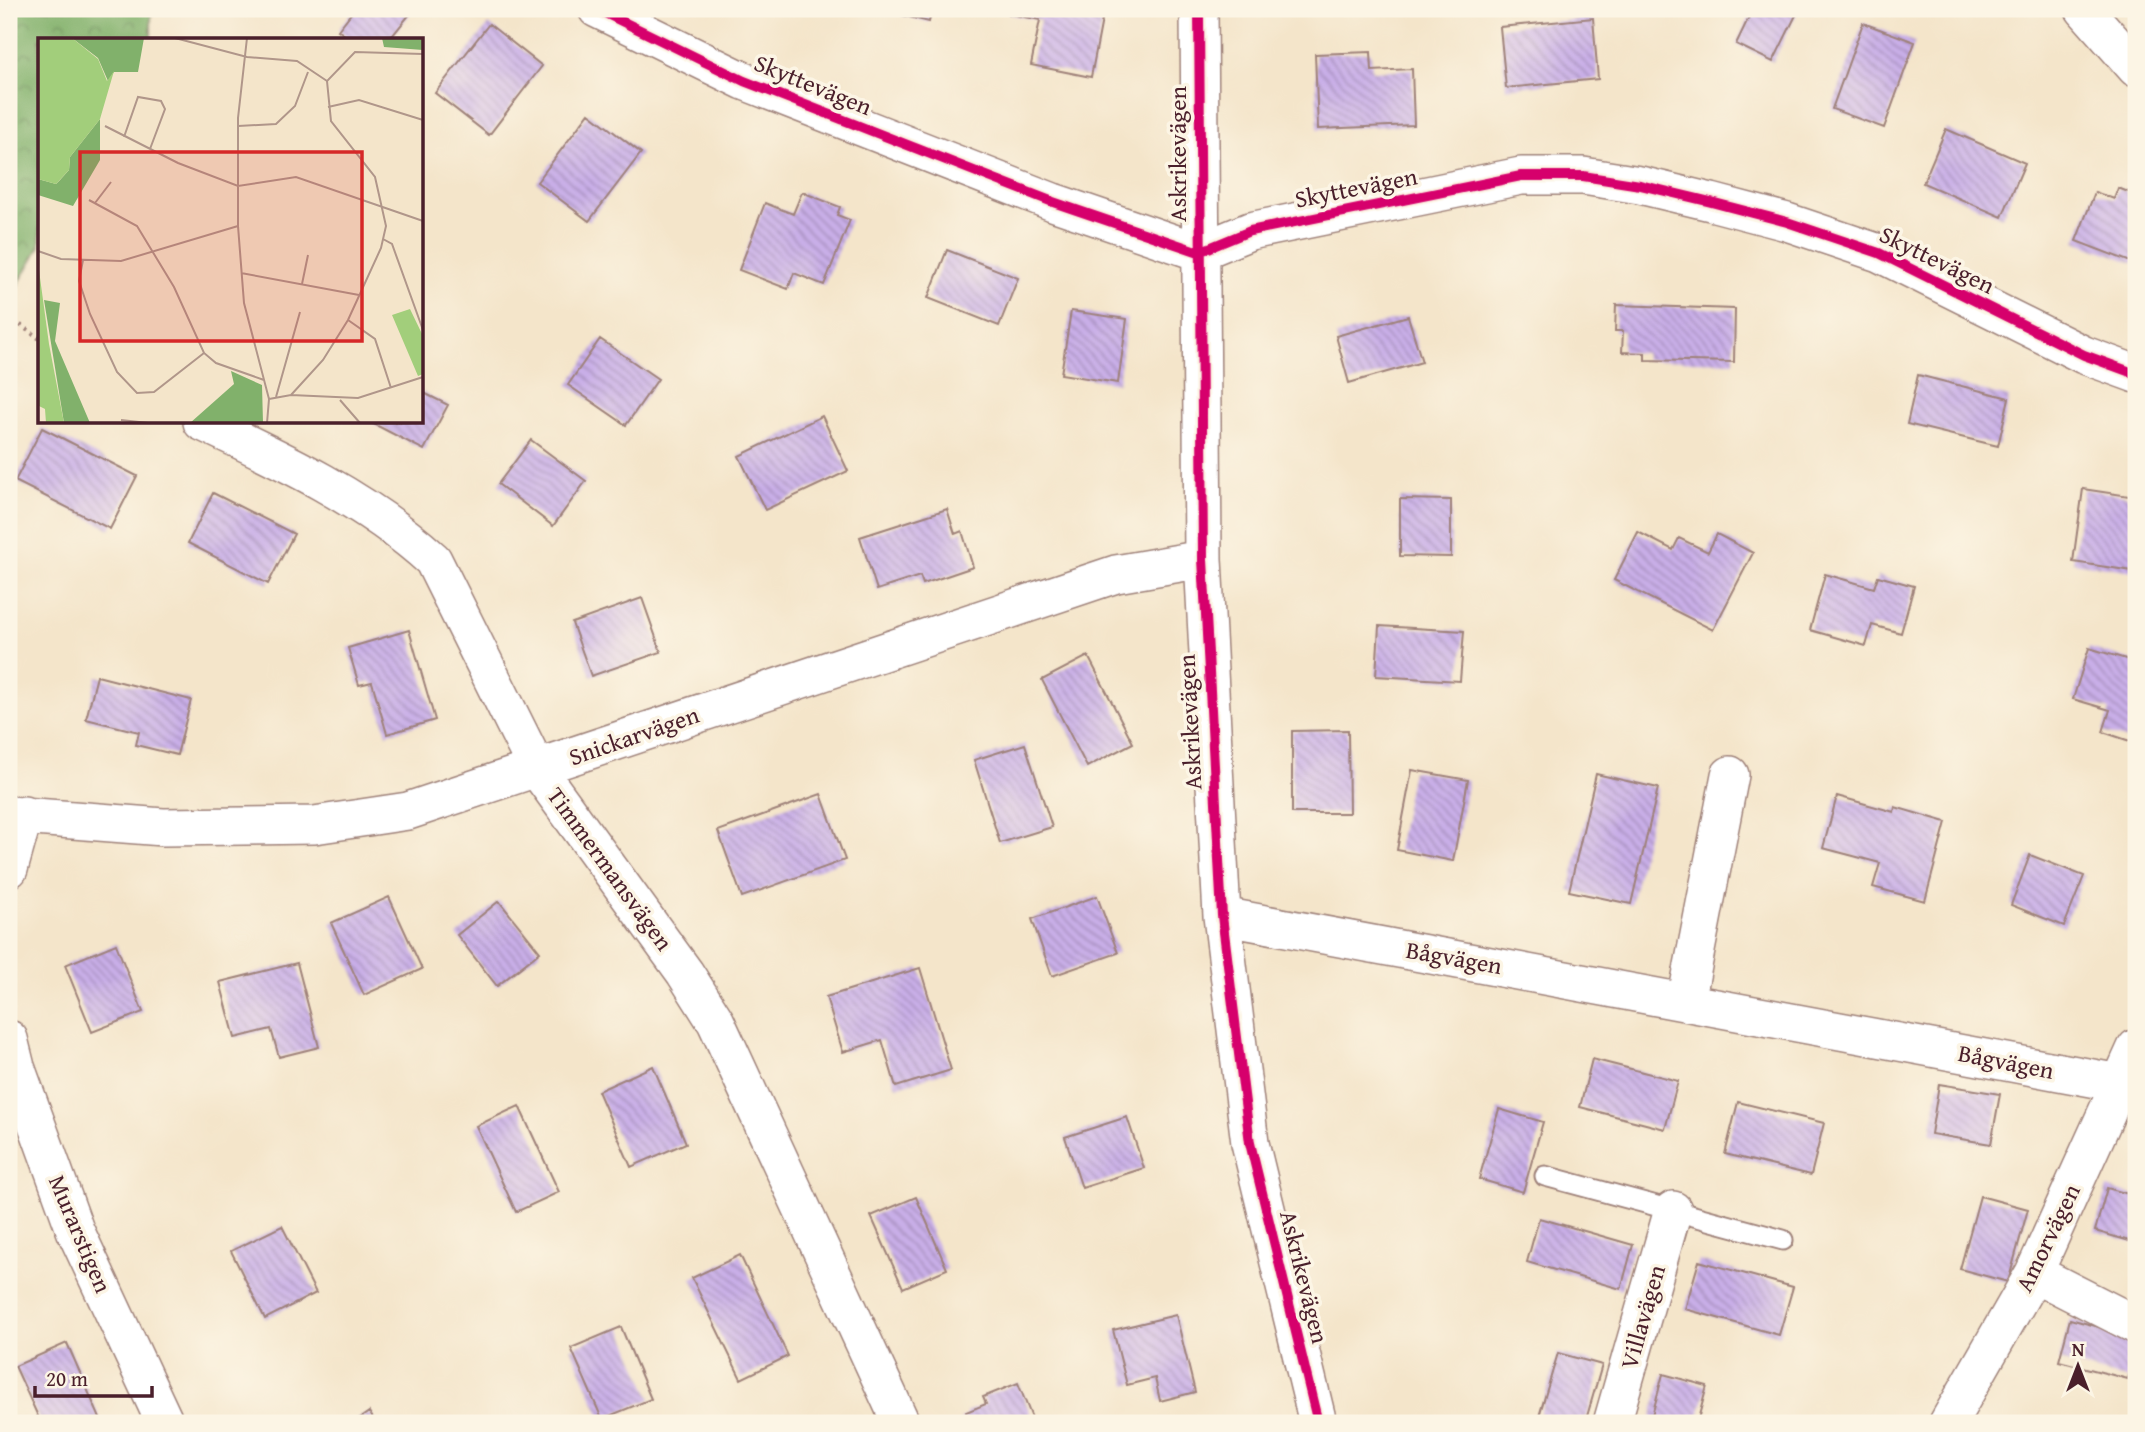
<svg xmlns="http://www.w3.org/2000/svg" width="2145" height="1432" font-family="'Gentium Book Plus',serif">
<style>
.forest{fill:url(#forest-crowns);stroke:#66684b;stroke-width:2}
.building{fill:url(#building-back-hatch)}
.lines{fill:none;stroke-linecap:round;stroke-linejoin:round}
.lane-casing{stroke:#9f827a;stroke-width:23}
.street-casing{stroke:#9f827a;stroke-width:40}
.path{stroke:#9f827a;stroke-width:4.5;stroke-dasharray:2 5;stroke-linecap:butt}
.lane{stroke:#fff;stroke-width:19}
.street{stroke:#fff;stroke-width:37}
.cycleway-casing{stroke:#fcf5e5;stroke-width:15}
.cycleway{stroke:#d6006c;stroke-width:10}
.labels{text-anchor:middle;stroke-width:7;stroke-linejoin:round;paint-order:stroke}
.street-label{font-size:24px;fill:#4a1f2b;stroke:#fcf5e5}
.inset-road{fill:none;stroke:#b0968a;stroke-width:2}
.view{fill:#d62828;fill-opacity:0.15;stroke:#d62828;stroke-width:3.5}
.inset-edge{fill:none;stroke:#4a1f2b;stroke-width:3.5}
</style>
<defs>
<pattern id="forest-crowns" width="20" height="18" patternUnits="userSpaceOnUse" patternTransform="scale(1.75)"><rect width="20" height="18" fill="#81b16b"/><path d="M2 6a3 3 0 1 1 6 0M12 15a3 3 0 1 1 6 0" fill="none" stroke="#6c8f58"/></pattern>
<pattern id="building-back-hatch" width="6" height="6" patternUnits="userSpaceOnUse" patternTransform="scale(1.75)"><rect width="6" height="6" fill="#c9afe8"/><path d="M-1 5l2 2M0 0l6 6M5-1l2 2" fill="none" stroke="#a58ebc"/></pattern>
</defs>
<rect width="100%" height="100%" fill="#fcf5e5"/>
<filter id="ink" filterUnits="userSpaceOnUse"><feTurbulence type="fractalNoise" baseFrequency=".0143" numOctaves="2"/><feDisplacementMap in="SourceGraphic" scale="14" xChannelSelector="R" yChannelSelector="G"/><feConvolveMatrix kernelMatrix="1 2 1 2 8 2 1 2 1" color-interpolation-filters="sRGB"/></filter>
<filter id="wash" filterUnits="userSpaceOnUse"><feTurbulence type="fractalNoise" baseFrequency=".00686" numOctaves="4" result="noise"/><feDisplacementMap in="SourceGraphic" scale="28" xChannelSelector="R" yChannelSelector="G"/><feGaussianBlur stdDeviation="1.57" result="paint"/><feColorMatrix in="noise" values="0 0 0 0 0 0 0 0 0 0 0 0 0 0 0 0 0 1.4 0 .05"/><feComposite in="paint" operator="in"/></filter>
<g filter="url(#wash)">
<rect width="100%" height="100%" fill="#f4e5ca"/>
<path class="forest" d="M9,9H151V40H40V246L9,300Z"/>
<g id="blocks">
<path class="building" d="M347,9H414L389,40H351L338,30L352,12Z
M878,9H932L929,22Z
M1010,9H1104L1091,77L1031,65L1040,20L1009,14Z
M1731,9H1799L1773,62L1736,44L1749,17Z
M1593,18L1598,79L1506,88L1500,27Z
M1863,23L1915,42L1884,128L1832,109Z
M489,24L542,66L489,135L435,93Z
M1371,52L1372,71L1412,69L1414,125L1318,129L1315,54Z
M589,113L641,153L589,221L537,182Z
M1946,129L2025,163L2002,217L1923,183Z
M2118,188L2136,195V264L2076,241L2095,192L2114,199Z
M802,192L840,207L837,215L850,220L824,285L794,273L788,289L739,270L765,203L793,214Z
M947,250L1018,278L999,326L928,298Z
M1616,305L1735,309L1734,362L1645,360V353L1622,352L1623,331H1615Z
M1071,311L1127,319L1118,383L1061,374Z
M1408,316L1422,362L1349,383L1336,336Z
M600,339L658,379L626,425L568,385Z
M1918,375L2009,398L1998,446L1907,424Z
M422,392L448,405L424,450L370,422H422Z
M822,416L848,471L765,510L739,456Z
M42,428L137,476L110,529L15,481Z
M531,440L586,481L553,526L498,484Z
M2083,489L2136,497V548L2133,571L2073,562Z
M213,493L294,534L268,584L188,543Z
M1400,499L1451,500V557L1400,556Z
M947,509L955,534L962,531L973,567L923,584L920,576L877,590L860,537Z
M1638,532L1673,550L1679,538L1708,552L1717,534L1753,553L1713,630L1614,580Z
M1825,574L1874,588L1878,576L1914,586L1901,633L1872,625L1866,646L1810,630Z
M642,598L661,652L591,676L572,623Z
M1379,626L1464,631L1460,681L1376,676Z
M409,630L435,720L387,734L372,682L359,685L348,648Z
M2089,648L2136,662V743L2103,732L2110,710L2073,699Z
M1088,656L1133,743L1087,767L1042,680Z
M97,676L191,700L177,755L136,745L139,732L86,719Z
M1348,730L1349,813H1292V731Z
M1025,744L1052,827L1000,843L974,760Z
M1412,770L1468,780L1453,861L1397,850Z
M1596,774L1658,788L1631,904L1569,891Z
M821,794L845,860L742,897L718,831Z
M1837,796L1894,812L1895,807L1946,822L1925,901L1873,887L1880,863L1823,848Z
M2030,855L2084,876L2064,926L2011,905Z
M1097,896L1118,953L1052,976L1032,919Z
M389,897L422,969L364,995L331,923Z
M499,901L540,952L497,986L457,935Z
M116,944L143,1012L92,1032L65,965Z
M297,963L319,1047L279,1057L271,1029L235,1038L220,982Z
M920,968L951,1070L896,1087L882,1040L843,1052L826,997Z
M1592,1059L1678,1081L1665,1129L1580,1107Z
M653,1066L686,1143L631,1167L598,1091Z
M1939,1084L2000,1094L1991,1144L1931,1134Z
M1738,1102L1824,1123L1811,1175L1725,1154Z
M519,1106L559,1192L516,1212L476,1126Z
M1499,1109L1543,1122L1523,1192L1479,1179Z
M1127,1117L1144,1168L1082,1188L1065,1137Z
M2107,1188L2136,1196V1243L2095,1231Z
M1980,1196L2028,1209L2008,1282L1960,1269Z
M916,1197L947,1269L903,1288L871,1216Z
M1539,1218L1633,1245L1621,1289L1527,1262Z
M282,1226L316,1293L265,1319L231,1251Z
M740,1255L788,1356L741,1379L692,1278Z
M1699,1261L1793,1287L1779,1335L1685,1309Z
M1176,1315L1195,1392L1160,1401L1155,1378L1127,1385L1113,1330Z
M2070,1319L2136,1337V1348L2128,1379L2059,1361Z
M621,1327L651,1399L602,1419L571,1348Z
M67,1343L102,1423H41L15,1366Z
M1558,1353L1602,1365L1585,1423H1537Z
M1663,1374L1707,1386L1697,1423H1650Z
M1018,1383L1034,1423H962L960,1419L967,1416L966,1412L986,1404L983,1397Z
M369,1412L376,1423H353Z"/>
</g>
</g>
<g filter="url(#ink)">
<use href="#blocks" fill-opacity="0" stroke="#9f827a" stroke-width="2"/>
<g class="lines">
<defs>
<path id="lane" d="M1545,1176L1783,1240"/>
<path id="street" d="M597,9L744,81L1053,202L1199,252L1250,231L1521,176H1583L1640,185L1711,202L1787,222L1879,253L2084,355L2136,374
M1199,9L1203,559L1222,916L1250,1143L1318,1423
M2084,9L2136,68
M202,422C283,460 366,499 433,560L537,769L685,973L716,1022L901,1423
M9,815L163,827L314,825L408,811L1116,574L1203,559
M9,869L24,815
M1222,916L2119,1083
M1686,1002L1730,775
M9,1039L16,1067L75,1230L165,1423
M2034,1273L2136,1325
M1612,1423L1673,1210
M1948,1423L2034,1273L2136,1048"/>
</defs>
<use href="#lane" class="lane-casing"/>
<use href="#street" class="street-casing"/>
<path class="path" d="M9,317L40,339"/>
<use href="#lane" class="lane"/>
<use href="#street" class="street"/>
<defs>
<path id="cycleway" d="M597,9L744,81L1053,202L1199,252L1250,231L1521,176H1583L1640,185L1711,202L1787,222L1879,253L2084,355L2136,374
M1199,9L1203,559L1222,916L1250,1143L1318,1423"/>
</defs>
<use href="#cycleway" class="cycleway-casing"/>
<use href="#cycleway" class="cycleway"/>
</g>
</g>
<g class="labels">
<g class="street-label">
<text transform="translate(813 85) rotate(22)" y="8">Skyttevägen</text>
<text transform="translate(1178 154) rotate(-90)" y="8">Askrikevägen</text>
<text transform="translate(1356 188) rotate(-11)" y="8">Skyttevägen</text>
<text transform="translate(1937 260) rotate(26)" y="8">Skyttevägen</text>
<text transform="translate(1190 722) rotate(-93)" y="8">Askrikevägen</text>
<text transform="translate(634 736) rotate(-19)" y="8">Snickarvägen</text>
<text transform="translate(610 869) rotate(54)" y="8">Timmermansvägen</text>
<text transform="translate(1454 958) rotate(10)" y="8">Bågvägen</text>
<text transform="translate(2006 1062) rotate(11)" y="8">Bågvägen</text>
<text transform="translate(80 1234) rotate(67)" y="8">Murarstigen</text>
<text transform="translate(2048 1238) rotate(-64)" y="8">Amorvägen</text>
<text transform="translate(1304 1277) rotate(76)" y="8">Askrikevägen</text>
<text transform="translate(1643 1317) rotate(-74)" y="8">Villavägen</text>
</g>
</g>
<g transform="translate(38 38)">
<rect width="385" height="385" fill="#f4e5ca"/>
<path d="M34,0H106L100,34H76L70,43L60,20ZM344,0H385V12L346,9ZM62,81V122L35,168L0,157V141L18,146L22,142L31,132L32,119ZM6,262L22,265L17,303L52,385H26ZM193,333L224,347L225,385H152L196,346Z" fill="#81b16b"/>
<path d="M0,0H34L60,21L69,43L76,33L62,81L32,119L31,132L18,146L0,141ZM0,225L11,306L26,385H8L7,371L1,368ZM372,271L385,298V336L380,338L354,277Z" fill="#a2ce7b"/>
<path class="inset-road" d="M137,0L209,19L259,23L289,43M209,0L200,80V188L206,265L231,361L229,385M290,69L321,62L385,82M67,88L140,125L200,148L258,139L385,183M200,88L238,86L257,68L270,34M86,99L100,59L123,63L127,71L112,111M51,162L99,188L136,249L166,315L178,325L226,342M57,165L73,144M345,201L354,206L385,292M0,213L23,221L83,223L200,188M45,222L41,243L52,276L79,334L99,355L116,354L166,315M203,235L321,257M264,246L270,217M310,282L337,301L353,350M253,357L285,322L310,282L343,210L348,188L337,139L293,83L289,43L317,14L385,16M238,359L262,274M231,361L253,357L320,360L385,339M302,362L322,385M83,382L110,385"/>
<path class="view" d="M42,114H324V303H42Z"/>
<rect width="385" height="385" class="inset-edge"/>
</g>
<rect width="2145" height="1432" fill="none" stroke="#fcf5e5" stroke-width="35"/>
<g transform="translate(2078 1366)" stroke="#fcf5e5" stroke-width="5" paint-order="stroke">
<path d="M0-5L12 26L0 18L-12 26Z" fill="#4a1f2b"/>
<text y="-10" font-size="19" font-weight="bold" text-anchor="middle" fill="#4a1f2b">N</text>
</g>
<path d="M35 1386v10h117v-10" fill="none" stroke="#4a1f2b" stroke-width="3.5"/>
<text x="46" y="1386" font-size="21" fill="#4a1f2b" stroke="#fcf5e5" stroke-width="5" paint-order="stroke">20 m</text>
</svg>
